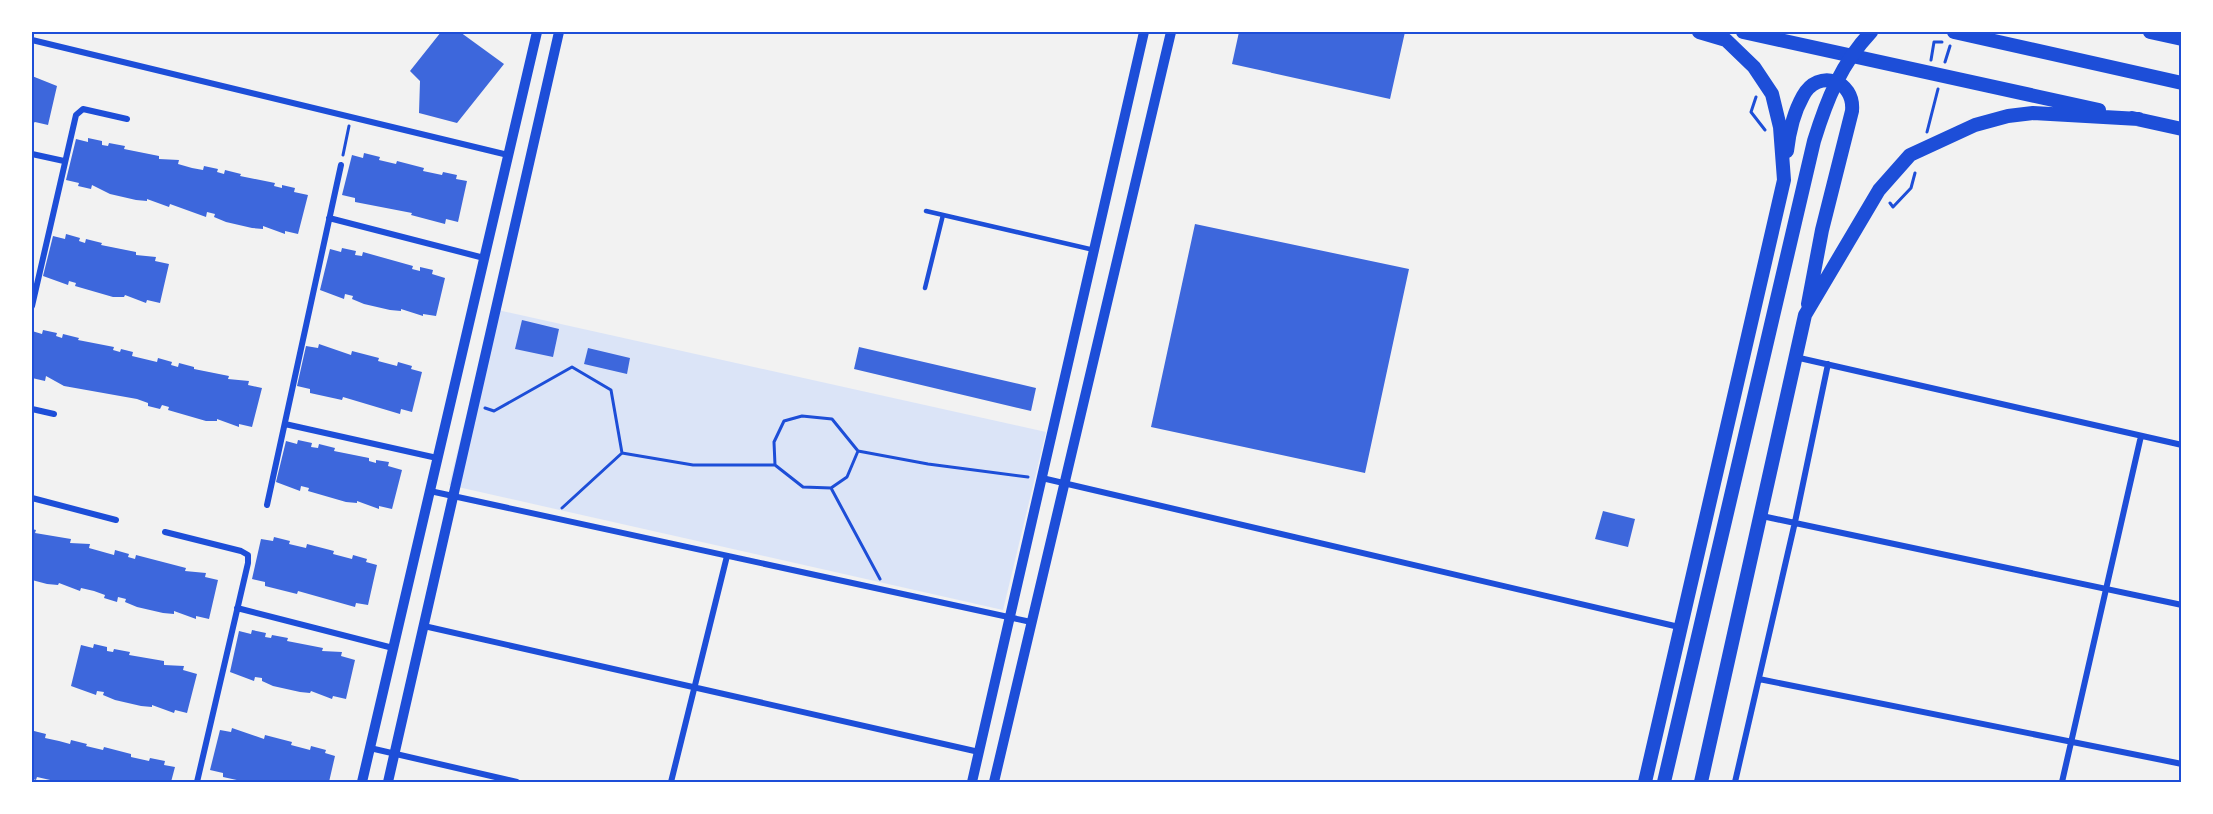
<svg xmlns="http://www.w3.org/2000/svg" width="2213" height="814" font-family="Barlow,sans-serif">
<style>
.green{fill:#dbe4f7}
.building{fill:#3d67dc}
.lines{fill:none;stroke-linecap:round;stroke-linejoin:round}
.path{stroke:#1d4ed8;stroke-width:3}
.service{stroke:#1d4ed8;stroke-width:4.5}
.minor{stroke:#1d4ed8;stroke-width:6}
.tertiary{stroke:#1d4ed8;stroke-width:10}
.primary{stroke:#1d4ed8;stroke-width:14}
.trunk{stroke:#1d4ed8;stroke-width:14}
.neatline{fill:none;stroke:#1d4ed8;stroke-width:2}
</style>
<rect width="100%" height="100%" fill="#f2f2f2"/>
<path class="green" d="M493,309L1046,432L1003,610L449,485Z"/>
<path class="building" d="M441,32H460L504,64L457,123L419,113L420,81L410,71Z
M1239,32H1405L1390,99L1232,64Z
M32,76L57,86L48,125L35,122L32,124Z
M88,138L102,141V145L108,146L109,143L125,146L124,149L159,156V159L179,160L178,164L192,168L203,170L204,166L218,169L217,172L224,174L225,170L241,174L240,176L275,183L274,186L282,188V185L295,188L294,192L308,195L298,234L285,231V234L263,226V229L252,228L226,222L214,217L215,214L207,212L206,217L170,204L169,207L147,199V201L136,200L110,194L92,185L91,189L78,186L79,183L66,180L76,139L88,142Z
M364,153L380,157L379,160L396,164L397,161L424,168L423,171L442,175L443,172L457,175L456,179L467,181L458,222L446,219L445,224L411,215L412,213L355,202V198L342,195L352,155L363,158Z
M1195,224L1409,269L1365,473L1151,427Z
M66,234L80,238L79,241L85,243L86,239L102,243L101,245L136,252V255L156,257L155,261L169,264L160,303L147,300L146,303L125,295L124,297H113L75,286L76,283L69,281L68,285L43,276L53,236L65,239Z
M342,248L356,251L355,255L362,256L363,252L413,266L412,269L420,271V267L433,270L432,274L445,278L436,316L423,314V316L401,309V311L390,310L364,304L352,299L353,296L345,294L344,299L320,290L330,249L341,252Z
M522,320L559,329L553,357L515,349Z
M43,330L57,333L56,336L62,338L63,334L79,338L78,340L114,347L113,350L120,352L121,349L133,352L132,356L157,362L158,358L172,362L171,365L178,367L179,363L194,367V369L229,376L228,379L249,381L248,385L262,388L252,427L239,424V427L217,419V421H206L168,410L169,407L162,405L160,409L148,406V403L137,399L64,386L46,376L45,381L32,378V331L42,334Z
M319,344L351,355L352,351L379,358L378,361L397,366L398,362L412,366L411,369L422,372L412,412L401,409L400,414L343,397L342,400L310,393V389L297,386L306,346L318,348Z
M859,347L1036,388L1031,411L854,369Z
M588,348L630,358L627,374L584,364Z
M298,440L312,443L311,447L318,448L319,444L335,448L334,451L369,458V461L376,463V460L389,462L388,466L402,470L392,509L379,506V509L357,501V503L346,502L308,491L309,488L301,486L300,491L276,482L286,441L297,444Z
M1603,511L1635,519L1628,547L1595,539Z
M32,529L36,530L35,533L71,539L70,543L90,544L89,548L114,555L115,550L129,554L128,557L135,559L136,555L186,568L185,571L206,573L205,577L218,580L209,619L196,616V619L174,611V614L163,613L137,607L125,602L126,599L118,597L117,602L104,598L105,595L94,591L81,588L80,591L59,583L58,585L47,584L32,580Z
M274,537L290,541L289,544L306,548L307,544L334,551L333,554L352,559L353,555L367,559L366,562L377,565L368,605L356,603L355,607L298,591L297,594L265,586V582L252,579L261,539L273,541Z
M252,630L266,633L265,637L271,638L272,635L288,638L287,641L323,648L322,651L342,652L341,656L355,660L346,699L333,696L332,699L311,691L310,693L300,692L273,686L262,681V678L255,677L254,681L230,672L239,631L251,634Z
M94,644L107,647V651L113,652L114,649L130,652L129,655L164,661V665L184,666L183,670L197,674L187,713L175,710L174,713L152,705V707L141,706L115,700L103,695L104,692L97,691L96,695L71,686L81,645L93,648Z
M232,728L264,739L265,735L292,742L291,745L310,750L311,746L326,750L325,753L335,756L329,782H246L223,777V773L210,770L220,730L231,732Z
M34,731L46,734L45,738L59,741L70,744L71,740L87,744L86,746L103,750L104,747L131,754V757L149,761L150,758L165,761L164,765L175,767L171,782H59L37,777L36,780L32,779Z"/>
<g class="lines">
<path class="path" d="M1931,60L1934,42H1942
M1945,62L1950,46
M1756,97L1751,112L1765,130
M1927,132L1938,89
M343,155L349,126
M1890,203L1893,207L1911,188L1915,173
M485,408L494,411L572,367L611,390L622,453
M858,451L847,477L831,488L803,487L775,465L774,442L784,421L802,416L832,419L858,451L928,464L1028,477
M831,488L880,579
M562,508L622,453L693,465H775"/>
<path class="service" d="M926,211L1094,250
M925,288L943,215"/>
<path class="minor" d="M32,40L508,155
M32,154L64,161
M329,218L484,258
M32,306L76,115L83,109L127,119
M1795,357L2182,445
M32,409L54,414
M285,424L437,458
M1042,478L1679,627
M430,491L1031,622
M32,498L116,520
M267,505L341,165
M1762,516L2182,605
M165,532L241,551L248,555V563L197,782
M237,608L393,648
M424,626L979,752
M1759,679L2182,764
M370,748L517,782
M671,782L727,556
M1735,782L1795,522L1828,364
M2062,782L2141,436"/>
<path class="tertiary" d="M362,782L537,32
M388,782L559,32
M972,782L1144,32
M994,782L1171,32"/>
<path class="primary" d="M1743,32L2099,110
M2132,118L2182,129
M1787,151C1789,133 1794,112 1803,96C1818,68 1855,80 1852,111L1822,230L1808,304
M1645,782L1784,180L1780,127L1772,94L1754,67L1726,40L1699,32
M1701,782L1805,315L1879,190L1910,155L1975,125L2008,116L2033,113L2139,119"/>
<path class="trunk" d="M1954,32L2182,83
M2150,32L2182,39
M1664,782L1814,141C1827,99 1841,64 1871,32"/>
</g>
<rect width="2213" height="814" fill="none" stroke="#ffffff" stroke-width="66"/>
<rect x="33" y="33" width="2147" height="748" class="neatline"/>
</svg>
